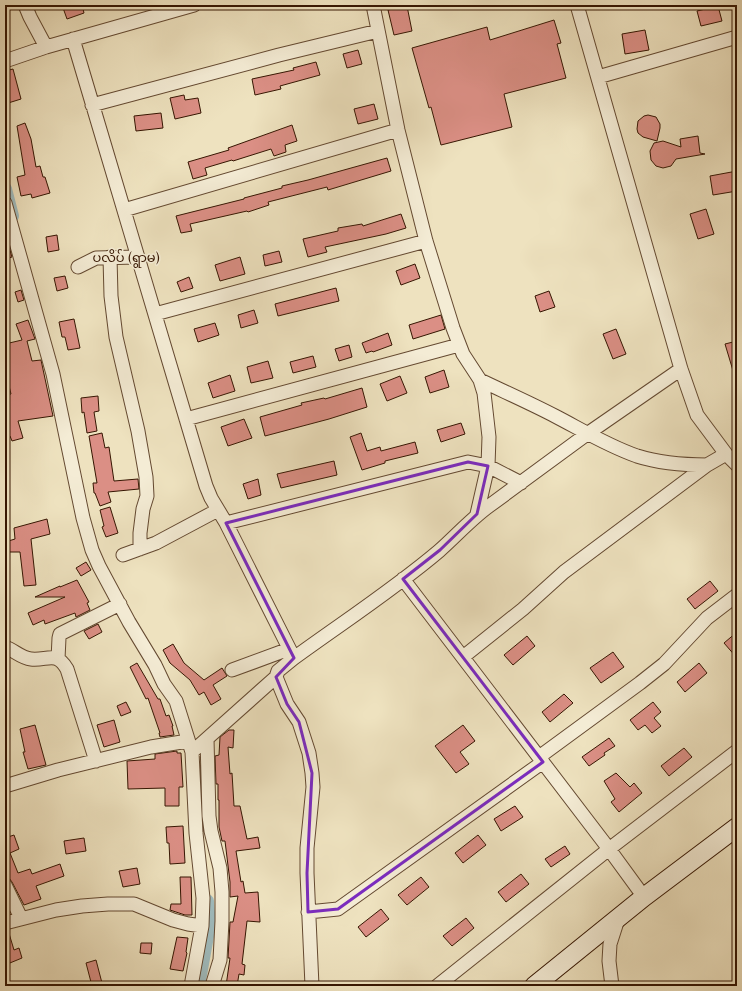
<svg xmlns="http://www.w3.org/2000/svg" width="742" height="991" font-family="'Libre Caslon Text','Noto Sans Myanmar',serif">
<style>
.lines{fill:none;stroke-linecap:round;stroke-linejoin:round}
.canal{stroke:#9fbbbd;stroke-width:14}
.building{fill:#db8f85;stroke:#361602}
.street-casing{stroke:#644931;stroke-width:15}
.secondary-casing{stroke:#361602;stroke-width:20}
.street{stroke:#f4ecd5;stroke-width:13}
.secondary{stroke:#f4ecd5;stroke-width:18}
.marked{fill:none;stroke:#7b2cbf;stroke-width:3;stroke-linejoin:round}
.labels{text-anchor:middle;stroke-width:3;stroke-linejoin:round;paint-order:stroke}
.quarter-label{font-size:13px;fill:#361602;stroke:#f4ecd5}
</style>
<rect width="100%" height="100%" fill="#eee2bf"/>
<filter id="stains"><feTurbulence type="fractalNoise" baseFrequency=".005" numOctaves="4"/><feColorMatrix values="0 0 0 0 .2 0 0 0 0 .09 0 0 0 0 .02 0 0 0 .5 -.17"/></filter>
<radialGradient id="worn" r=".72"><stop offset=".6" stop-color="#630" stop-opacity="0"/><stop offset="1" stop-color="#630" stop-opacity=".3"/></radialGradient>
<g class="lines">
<path class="canal" d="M5,189L12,216
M198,986L209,925L207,901"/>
</g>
<path class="building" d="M62,5H82L84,13L67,19Z
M407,6L412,31L394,35L388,10Z
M718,6L722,21L701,26L697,11Z
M554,20L561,43L557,44L566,78L504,94L512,127L441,145L431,107L429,108L412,48L487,27L490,40Z
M645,30L649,50L625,54L622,34Z
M358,50L362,64L347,68L343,54Z
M316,62L320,75L280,86L281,89L255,95L252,79L294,70L293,68Z
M13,69L21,99L5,104V71Z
M184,95L185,100L198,98L201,113L175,119L170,98Z
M374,104L378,119L358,124L354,109Z
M161,113L163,128L136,131L134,116Z
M648,115L656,117L660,124V128L657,141L643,137L638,133L637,129L638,121L644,116Z
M25,123L31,139L36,167L40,166L43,177H45L50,193L32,198L31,194L21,196L17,177L25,175L17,126Z
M292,125L297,141L285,145L286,152L274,156L271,149L233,161L232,160L205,168L207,175L193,179L188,162L229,150L228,148Z
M698,136L700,153L705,154L676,159L671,166L663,168L656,166L651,160L650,151L654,143L663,141L681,147L680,139Z
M387,158L391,171L328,190L327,187L268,202L269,205L248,212L247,211L190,224L192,231L181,233L176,216L244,199V198L282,188V186L308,180Z
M737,171V191L713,195L710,176Z
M706,209L714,234L698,239L690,214Z
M401,214L406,228L386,234L325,247L327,252L308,257L303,239L338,231V228L362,224L363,226Z
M5,233L12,257L5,259Z
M57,235L59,250L48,252L46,237Z
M279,251L282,262L265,266L263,255Z
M240,257L245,274L220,281L215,265Z
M415,264L420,278L401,285L396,271Z
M65,276L68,288L57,291L54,278Z
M189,277L193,288L181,292L177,282Z
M336,288L339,301L278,316L275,304Z
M21,290L24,300L18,302L15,292Z
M549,291L555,307L540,312L535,296Z
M254,310L258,323L241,328L238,315Z
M441,315L445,329L413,339L409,325Z
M74,319L80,348L68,350L65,337H62L59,322Z
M28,320L35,339L27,341L32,361L41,360L53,416L18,421L23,438L12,441L10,436L5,438V395L11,394L5,370V344L22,340L16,324Z
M215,323L219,335L198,342L194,329Z
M616,329L626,354L613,359L603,334Z
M388,333L392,345L373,352L372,351L366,353L362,343Z
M737,341V374H734L725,344Z
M349,345L352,357L339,361L335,349Z
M313,356L316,367L293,373L290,362Z
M268,361L273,378L251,383L247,367Z
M444,370L449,387L430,393L425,377Z
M230,375L235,391L213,398L208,383Z
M400,376L407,393L387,401L380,384Z
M362,388L367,407L329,419L265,436L260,417L302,405L301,403L324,398L325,399Z
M98,396L99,411L94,412L97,431L87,433L84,412L82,413L81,398Z
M244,419L252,438L228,446L221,427Z
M461,423L465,434L441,442L437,430Z
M102,433L105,448L109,447L114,481L138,479L139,489L108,492L111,502L100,506L95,493H94L93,483H97L89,436Z
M361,433L367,451L380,447L381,451L415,442L418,453L385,461V463L362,470L350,437Z
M334,461L337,475L281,488L277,474Z
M258,479L261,495L248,499L243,484Z
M110,507L118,533L106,537L102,527L104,526L100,510Z
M47,519L50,534L31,539L36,585L24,586L20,552H5V542L15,539L14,528Z
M86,562L91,570L81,576L76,568Z
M77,580L89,602L87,603L90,610L76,617L75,613L45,624L44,620L33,625L28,613L65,597H35L60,586V587Z
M710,581L718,591L695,609L687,599Z
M98,624L102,632L89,639L84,631Z
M737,632V658L724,643Z
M527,636L535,646L513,665L504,655Z
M173,644L184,663L204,680L222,668L227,676L213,685L221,699L211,705L204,692L199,695L190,680L170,663L163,650Z
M613,652L624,667L601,683L590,668Z
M137,663L158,699H160L166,716L169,715L173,726H172L174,735L160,737L159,733H160L148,698L146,699L130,667Z
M699,663L707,673L685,692L677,682Z
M564,694L573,703L550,722L542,712Z
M126,702L131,712L121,716L117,706Z
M653,702L661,712L654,718L661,726L652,733L645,725L638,730L630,720Z
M114,720L120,742L104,747L97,725Z
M35,725L46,765L28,769L23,752H25L20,729Z
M463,725L475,741L460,752L469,764L456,773L435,746Z
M229,730H234L233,748L228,747L230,774L232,773L234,806H240L247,839L258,837L260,848L236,851L241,882L243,881L245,893L258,892L260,922L247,921L242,964L245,965L244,975L239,974L237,986H226L230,958H228L230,922H233L238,896L230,897V882L225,841H222L219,827V800H218V784H216L215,756L219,755L220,737Z
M609,738L615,746L604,753L605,755L589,766L582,757Z
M684,748L692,757L669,776L661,766Z
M177,751V753H181L183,787H179V806H165V788L128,789L127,761L155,759V754Z
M616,773L630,787L634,783L642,793L619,812L611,802L615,799L604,781Z
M515,806L523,817L501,831L494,819Z
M183,826L185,863L170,864L169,843H167L166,827Z
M14,835L19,849L10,853L18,873L30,869L32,874L60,864L64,876L36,886L41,899L24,905L12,882L9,878L5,867V838Z
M478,835L486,845L463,863L455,853Z
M84,838L86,851L66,854L64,841Z
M565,846L570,854L551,867L545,859Z
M137,868L140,884L123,887L119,871Z
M521,874L529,884L506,902L498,892Z
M180,877H191L192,915H185L170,910L171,904H181Z
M421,877L429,887L407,905L398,895Z
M381,909L389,919L366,937L358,927Z
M466,918L474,928L452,946L443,936Z
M8,930L14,950L19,948L22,958L5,965V931Z
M177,937L188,938L186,952L187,953L183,971L170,969Z
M141,943H152L151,954L140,953Z
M96,960L102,983L92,986L86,963Z"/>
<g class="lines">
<defs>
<path id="street" d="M25,5L30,17L46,47
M373,5L398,130L426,241L453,328L463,354L480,380L484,393L489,437L488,466L477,514
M577,5L681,369L697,415L726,454L737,465
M73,39L206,486L211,498L226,523L294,658
M5,61L46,47L194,5
M598,77L737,37
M92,105L279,55L378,31
M5,203L53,374L83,518L92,550L99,566L129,622L155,665L164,684L176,701L192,752L196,833L203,898L202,926L191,986
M124,210L398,130
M110,257L111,296L116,337L138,431L146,477L147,496L143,509L140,533V549
M78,267L96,258L137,257
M155,314L426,241
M480,380C505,392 530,403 555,416C582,430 608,446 637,456C659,463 684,465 707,465
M186,419L459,345
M226,523L468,462L488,466L521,483
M123,555L156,543L218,510
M403,579L609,849L644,897
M5,647C14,650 21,658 31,659C47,661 56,650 67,669L96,761
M463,657L523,609L564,572L707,465L726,454
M58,659L59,638L60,634L120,604
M232,670L289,649
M276,677L287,704L299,722L309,753L312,773L313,787L307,848V873L312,986
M207,739L209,816L211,831L220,868L222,892V921L220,960L212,986
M192,752L276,677L278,671L294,658C342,623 393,590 439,551C456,536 471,519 489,506L587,434L681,369
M539,757L640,683L664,664L707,618L737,595
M5,786L58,770L151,747L188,741
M5,885L21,918
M308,912L338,909L543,762
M5,923L56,910L82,906L108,904H134L173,920L188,924L202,926
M437,986L609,849L737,751
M612,986L609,961L610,944L618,919"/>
<path id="secondary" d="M534,986L644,897L737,827"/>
</defs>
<use href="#street" class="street-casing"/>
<use href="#secondary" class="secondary-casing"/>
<use href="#street" class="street"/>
<use href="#secondary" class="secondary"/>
</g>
<path class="marked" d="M468,462L488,466L477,514L440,550L403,579L543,762L338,909L308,912L307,873L312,773L299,722L287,704L276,677L294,658L226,523Z"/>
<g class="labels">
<g class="quarter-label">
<text x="126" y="262">ပလိပ် (ရွာမ)</text>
</g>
</g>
<rect width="742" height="991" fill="none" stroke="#eee2bf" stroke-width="20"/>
<rect x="6" y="6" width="730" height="979" fill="none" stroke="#361602" stroke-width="2"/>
<rect x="10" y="10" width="722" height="971" fill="none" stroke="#361602"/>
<rect width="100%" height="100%" filter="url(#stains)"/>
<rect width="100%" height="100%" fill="url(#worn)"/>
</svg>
